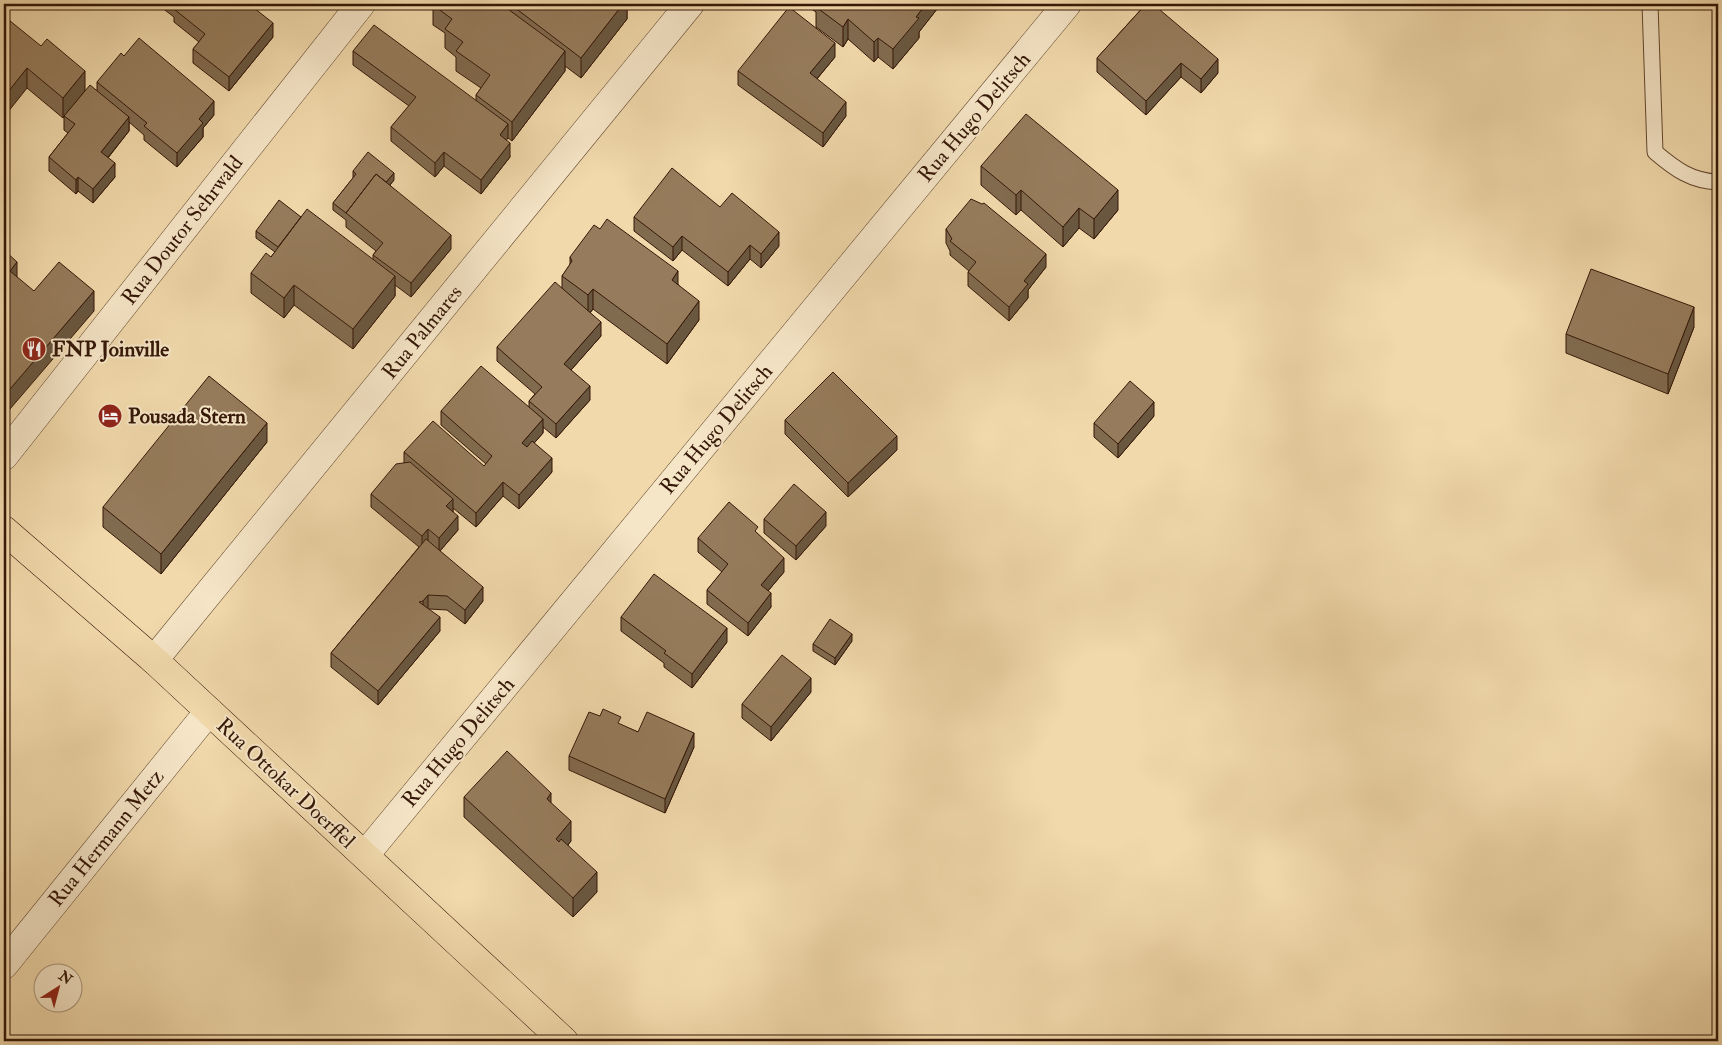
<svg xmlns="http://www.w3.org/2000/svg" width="1722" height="1045" font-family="'IM FELL Double Pica',serif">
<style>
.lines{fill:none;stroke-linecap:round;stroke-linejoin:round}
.service-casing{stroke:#634830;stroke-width:17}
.minor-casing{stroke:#634830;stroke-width:29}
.primary-casing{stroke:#341707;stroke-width:29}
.service{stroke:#f6e6c8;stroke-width:15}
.minor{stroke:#f6e6c8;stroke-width:28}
.primary{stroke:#f1d9ab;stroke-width:28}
.wall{fill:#816b4f;stroke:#341707}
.shaded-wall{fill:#695740;stroke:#341707}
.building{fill:#967c5c;stroke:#341707}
.labels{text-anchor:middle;stroke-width:4;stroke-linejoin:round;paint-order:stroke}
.street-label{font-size:21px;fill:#341707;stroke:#f6e6c8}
.poi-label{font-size:21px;font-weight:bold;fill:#341707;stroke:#f6e6c8;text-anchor:start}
</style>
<rect width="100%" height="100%" fill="#f1d9ab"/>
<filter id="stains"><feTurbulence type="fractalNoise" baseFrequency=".004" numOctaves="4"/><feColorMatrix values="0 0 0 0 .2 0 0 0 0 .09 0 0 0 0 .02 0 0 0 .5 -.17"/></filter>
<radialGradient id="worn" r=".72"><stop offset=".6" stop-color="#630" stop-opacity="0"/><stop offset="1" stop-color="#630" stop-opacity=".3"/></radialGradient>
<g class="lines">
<defs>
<path id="service" d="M1650,4L1655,152C1675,169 1691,181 1718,182"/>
<path id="minor" d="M4,456L361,4
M154,660L690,4
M365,855L1067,4
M4,965L209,711"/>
<path id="primary" d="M4,530L154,660L564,1041"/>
</defs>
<use href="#service" class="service-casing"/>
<use href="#minor" class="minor-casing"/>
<use href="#primary" class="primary-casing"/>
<use href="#service" class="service"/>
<use href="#minor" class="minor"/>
<use href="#primary" class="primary"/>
</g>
<path class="wall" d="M157,4H249L273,37L229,91L193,63V49L199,42L174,22V17Z
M434,4H627V19L581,78L565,66V71L512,141L508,138L506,140L510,157L481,194L444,166L435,177L391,141V127L409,106L353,65V51L476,101V95L481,88L456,71V57L445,48V33L433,25V5Z
M804,4H941L919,32V38L893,69L878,57L874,62L848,39L843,47L816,27V12Z
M1146,4L1218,73L1201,93L1181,77L1146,115L1097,72V58Z
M4,16L85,91H97V82L124,56L214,115L203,128V137L177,167L144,140V135L129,122V131L108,158L115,177L93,203L78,191L76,194L49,171V157L68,133L64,130V117L63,118L27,88Z
M835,57L817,79L846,116L823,147L738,85V71Z
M981,166L1118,210L1094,239L1079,228L1063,247L1021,210L1016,215L981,185Z
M353,171L394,180L390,185L451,249L411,297L395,285V296L353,349L294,305L284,318L251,293V273L271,257L275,252L256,238V231L301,217L373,260V255L376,251L346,227V220L333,210V203L353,178Z
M720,207L779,246L761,268L750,259L728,286L682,250L673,261L634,231V217Z
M946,229L1046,267L1028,290V298L1009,321L968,286V272L969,271L950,255V251L946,243Z
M570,257L678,284L699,320L667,364L593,309L590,313L601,336L571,370L590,400L556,438L543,427V433L534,443L552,472L519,509L503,496L476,527L453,508V512L458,530L440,551L483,601L465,624L447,610L429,609L440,631L378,705L331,667V653L419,547L371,507V494L404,463V452L484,466L486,464L441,425V411L529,407V401L535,394L497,361V347L562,288V276L570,265Z
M1694,327L1668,394L1566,353V334Z
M1154,416L1118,458L1094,437V423Z
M785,420L897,450L848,497L785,434Z
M267,442L161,574L103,527V507Z
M764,519L826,526L796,560L764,533Z
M758,534L784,572L768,591L771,607L748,636L707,604V590L722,572L698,552V538Z
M621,617L727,642L692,688L664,667V663L621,631Z
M852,641L835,665L813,651V644Z
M811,692L771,741L742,718V704Z
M621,725L638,732L694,747L665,813L569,770V756Z
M464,797L551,803L571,841L568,845L597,892L573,917L464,817Z"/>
<path class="shaded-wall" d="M623,4H627V19L581,78V58Z
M926,4H941L919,32V38L893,69V49L916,17Z
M848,19V39L843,47V27Z
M273,23V37L229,91V77Z
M878,38V57L874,62V42Z
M835,43V57L810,87V73Z
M565,51V71L512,141V122Z
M1218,59V73L1201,93V79Z
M1181,63V77L1146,115V101Z
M27,68V88L4,117V97Z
M85,71V91L63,118V98Z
M214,101V115L203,128V137L177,167V153L199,119Z
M846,102V116L823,147V133Z
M129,117V131L101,166V152Z
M508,124V138L500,148V135Z
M510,143V157L481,194V180Z
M444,152V166L435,177V163Z
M115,163V177L93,203V189Z
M394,173V180L383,193V186Z
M78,177V191L76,194V180Z
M1021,190V210L1016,215V195Z
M1118,190V210L1094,239V219Z
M1079,208V228L1063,247V227Z
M779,232V246L761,268V254Z
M451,235V249L411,297V283Z
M682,236V250L673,261V247Z
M750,245V259L728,286V272Z
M1046,254V267L1028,290V298L1009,321V307L1024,281Z
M17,262V282L10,271Z
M678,271V291L672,280Z
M395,276V296L353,349V329Z
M294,285V305L284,318V298Z
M593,289V309L588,315V295Z
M94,291V311L4,416V396Z
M699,301V320L667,364V344Z
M1694,307V327L1668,394V374Z
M601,322V336L564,378V364Z
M590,386V400L556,438V424Z
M1154,402V416L1118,458V444Z
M543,419V433L522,457V443Z
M267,423V442L161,574V554Z
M897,436V450L848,497V483Z
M552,458V472L519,509V495Z
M503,482V496L476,527V513Z
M453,499V512L446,506Z
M826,512V526L796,560V546Z
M458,516V530L439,552V538Z
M428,529V542L422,550V536Z
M784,558V572L761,599V585Z
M483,587V601L465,624V610Z
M771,593V607L748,636V623Z
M428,595V609L423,615V601Z
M440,617V631L378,705V691Z
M727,628V642L692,688V674Z
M852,634V641L835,665V658Z
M811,678V692L771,741V727Z
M694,733V747L665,813V799Z
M551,793V813L547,799Z
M571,821V841L556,858V839Z
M597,872V892L573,917V898Z"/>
<path class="building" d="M175,4H249L273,23L229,77L193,49L205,34L174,9L177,5Z
M434,4H501L565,51L512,122L476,95L490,75L456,51L463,42L445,29L452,19L433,5Z
M510,4H623L581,58Z
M818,4H926L916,17L919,18L893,49L878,38L874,42L848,19L843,27L816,7Z
M1146,4H1153L1218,59L1201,79L1181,63L1146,101L1097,58Z
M789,7L835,43L810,73L846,102L823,133L738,71Z
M4,16L41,46L47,39L85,71L63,98L27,68L4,97Z
M374,25L508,124L500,135L510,143L481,180L444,152L435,163L391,127L416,97L353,51Z
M139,38L214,101L199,119L203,123L177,153L144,126L147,123L97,82L121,53L124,56Z
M90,85L129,117L101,152L115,163L93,189L78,177L76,180L49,157L75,124L64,116Z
M1026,114L1118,190L1094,219L1079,208L1063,227L1021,190L1016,195L981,166Z
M368,152L394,173L386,182L376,174L346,213L333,203L356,174L353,171Z
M672,168L720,207L732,193L779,232L761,254L750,245L728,272L682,236L673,247L634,217Z
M376,174L451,235L411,283L373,255L383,243L346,213Z
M971,199L982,204L984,203L1046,254L1024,281L1028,284L1009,307L968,272L976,262L950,241L952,239L946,229Z
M279,200L301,217L278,247L256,231Z
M307,209L395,276L353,329L294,285L284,298L251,273L266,253L271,257Z
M607,219L678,271L672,280L699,301L667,344L593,289L588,295L562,276L572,261L570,257L594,225L600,229Z
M4,250L17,262L10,271L34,291L59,262L94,291L4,396Z
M1591,269L1694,307L1668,374L1566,334Z
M555,282L601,322L564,364L590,386L556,424L529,401L542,387L497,347Z
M481,366L543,419L522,443L527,447L532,441L552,458L519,495L503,482L476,513L404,452L433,421L484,466L492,456L441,411Z
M833,372L897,436L848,483L785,420Z
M209,376L267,423L161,554L103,507Z
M1130,381L1154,402L1118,444L1094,423Z
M410,462L453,499L446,506L458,516L439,538L428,529L422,536L371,494L396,464Z
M794,484L826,512L796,546L764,519Z
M729,502L758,527L755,531L784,558L761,585L771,593L748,623L707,590L728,564L698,538Z
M426,539L483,587L465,610L447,596L428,595L423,601L419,602L440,617L378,691L331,653Z
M654,574L727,628L692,674L664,653L666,651L621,617Z
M830,619L852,634L835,658L813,644Z
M782,655L811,678L771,727L742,704Z
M603,709L621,717L618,723L638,732L647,712L694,733L665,799L569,756L589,712L600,716Z
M507,751L551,793L547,799L571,821L556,839L559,842L561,839L597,872L573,898L464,797Z"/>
<defs>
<symbol id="restaurant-disc" viewBox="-11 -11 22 22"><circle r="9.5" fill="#8f2418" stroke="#f6e6c8"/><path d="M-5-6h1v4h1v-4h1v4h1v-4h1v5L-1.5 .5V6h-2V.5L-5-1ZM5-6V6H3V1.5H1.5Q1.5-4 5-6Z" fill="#fff"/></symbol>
<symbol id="hotel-disc" viewBox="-11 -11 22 22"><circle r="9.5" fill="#8f2418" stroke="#f6e6c8"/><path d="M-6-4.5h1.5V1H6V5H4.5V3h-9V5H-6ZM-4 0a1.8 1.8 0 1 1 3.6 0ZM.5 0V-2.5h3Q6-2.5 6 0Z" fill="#fff"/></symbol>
</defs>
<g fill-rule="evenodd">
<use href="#restaurant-disc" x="20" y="335" width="28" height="28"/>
<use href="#hotel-disc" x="96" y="402" width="28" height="28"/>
</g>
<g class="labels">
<g class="street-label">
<text transform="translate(974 117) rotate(-50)" y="7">Rua Hugo Delitsch</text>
<text transform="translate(182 230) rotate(-52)" y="7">Rua Doutor Sehrwald</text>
<text transform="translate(422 332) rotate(-51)" y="7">Rua Palmares</text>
<text transform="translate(716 429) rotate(-50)" y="7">Rua Hugo Delitsch</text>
<text transform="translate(458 742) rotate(-50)" y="7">Rua Hugo Delitsch</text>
<text transform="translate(286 783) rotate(43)" y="7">Rua Ottokar Doerffel</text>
<text transform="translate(106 838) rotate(-51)" y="7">Rua Hermann Metz</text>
</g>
<g class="poi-label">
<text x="52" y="356">FNP Joinville</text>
<text x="128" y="423">Pousada Stern</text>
</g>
</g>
<rect width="1722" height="1045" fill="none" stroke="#f1d9ab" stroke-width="20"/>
<rect x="5" y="5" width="1712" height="1035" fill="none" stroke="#341707" stroke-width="2.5"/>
<rect x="10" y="10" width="1702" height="1025" fill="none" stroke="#341707"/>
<g transform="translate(58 988) rotate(36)"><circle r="24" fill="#f6e6c8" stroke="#a8937b"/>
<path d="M0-4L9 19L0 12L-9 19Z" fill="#8f2418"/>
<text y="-8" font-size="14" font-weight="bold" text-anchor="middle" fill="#341707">N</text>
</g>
<rect width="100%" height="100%" filter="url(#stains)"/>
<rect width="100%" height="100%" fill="url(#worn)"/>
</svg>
